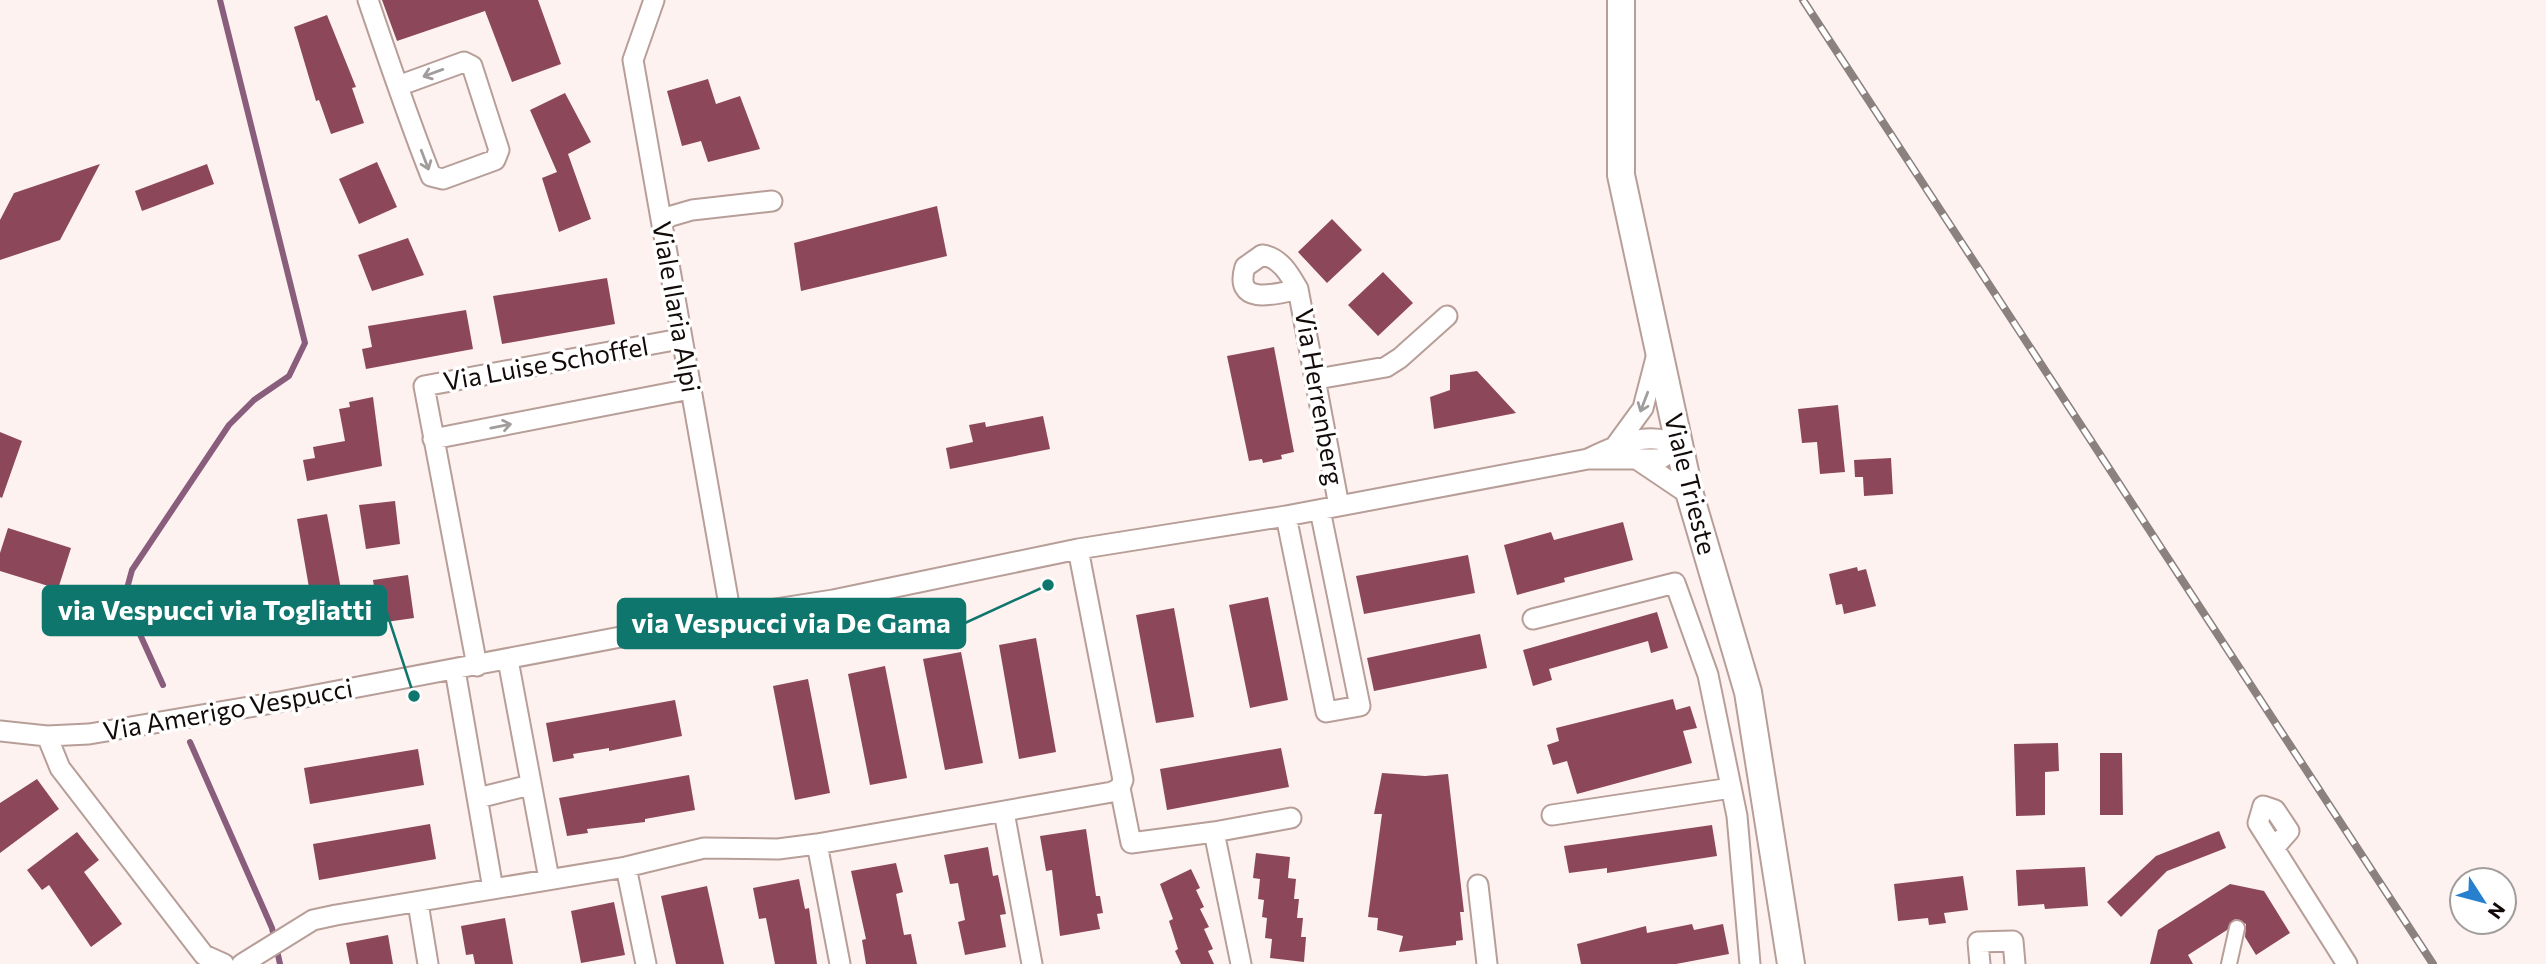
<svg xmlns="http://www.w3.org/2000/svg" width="2546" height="964" font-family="Commissioner,sans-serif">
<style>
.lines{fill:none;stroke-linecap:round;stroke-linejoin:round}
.stream{stroke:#895d7c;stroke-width:6}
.building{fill:#8c485a}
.pedestrian-casing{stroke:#b79e98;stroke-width:18}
.minor-casing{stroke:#b79e98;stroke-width:23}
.secondary-casing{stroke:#b79e98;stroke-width:30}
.pedestrian{stroke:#fff;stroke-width:14}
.minor{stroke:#fff;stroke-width:19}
.secondary{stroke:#fff;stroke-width:26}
.rail-casing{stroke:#8b817f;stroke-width:8}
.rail{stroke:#fff;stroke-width:5;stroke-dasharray:16;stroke-linecap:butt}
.oneway{stroke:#a19d9d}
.labels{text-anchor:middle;stroke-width:7;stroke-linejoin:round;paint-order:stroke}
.street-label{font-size:26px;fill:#130b09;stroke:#fff}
.leader{fill:none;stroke:#0f766e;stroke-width:2.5}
.callout-dot{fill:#0f766e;stroke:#fff;stroke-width:2.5}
.callout{fill:#0f766e;stroke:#0f766e;stroke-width:2.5}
.callout-label{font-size:28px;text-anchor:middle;font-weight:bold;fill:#fff}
</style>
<rect width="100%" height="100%" fill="#fdf2ef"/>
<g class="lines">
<path class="stream" d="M163,685L133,619L126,592L132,570L229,425L254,400L289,376L305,343L220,0
M190,742L272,928L280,964"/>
</g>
<path class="building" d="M382,0H538L561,64L512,82L485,11L397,41Z
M327,15L356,87L352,88L364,123L331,134L319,100L316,101L294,27Z
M708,79L716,104L740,96L760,149L708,162L701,141L682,146L667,91Z
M565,93L591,142L568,154L591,219L559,232L542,178L557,172L530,110Z
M377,162L397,207L359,224L339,179Z
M100,164L60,240L0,260V220L14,193Z
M207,164L214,184L142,211L135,191Z
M937,206L947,256L801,291L794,243Z
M1332,219L1362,250L1327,283L1298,252Z
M408,238L424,275L372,291L358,255Z
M1383,272L1413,303L1378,336L1348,305Z
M607,278L615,324L502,344L493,296Z
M466,310L473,349L366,369L362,349L372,347L368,326Z
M1274,347L1294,452L1281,455L1282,459L1263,463L1262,459L1249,461L1227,356Z
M1477,371L1516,413L1434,429L1430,397L1450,390V375Z
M373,397L382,466L307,481L303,460L315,458L313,447L345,441L339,409L350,407L349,402Z
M1838,405L1845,472L1820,474L1817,442L1802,443L1798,409Z
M1043,416L1050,449L950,469L946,448L973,442L969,425L985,422L986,427Z
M0,432L22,441L2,498L0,497Z
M1891,458L1893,494L1864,496L1863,477H1855L1854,460Z
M395,501L400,544L366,549L359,505Z
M327,514L348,627L317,633L297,519Z
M1623,522L1633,560L1564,578L1565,582L1517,595L1504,545L1551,532L1554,540Z
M8,528L71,548L58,589L0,571V553Z
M1468,555L1475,593L1364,614L1356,576Z
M1857,567L1858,571L1866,569L1876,606L1844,614L1842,604L1836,605L1829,574Z
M408,575L414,618L379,623L373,580Z
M1268,597L1288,700L1250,708L1229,605Z
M1174,608L1194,717L1156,723L1136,615Z
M1657,612L1668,648L1651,653L1648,641L1549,669L1552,680L1533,686L1523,650Z
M1480,634L1487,668L1374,691L1367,658Z
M1036,638L1056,752L1019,759L999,645Z
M961,652L983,763L945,770L923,659Z
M885,666L907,778L870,785L848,674Z
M808,679L830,793L795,800L773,686Z
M1673,699L1676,710L1690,706L1697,728L1683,731L1692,763L1577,794L1567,761L1553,765L1547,745L1559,741L1556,728Z
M675,700L682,736L609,751V748L573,754L574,758L553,762L546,723Z
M2058,743L2059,771L2045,772V815L2016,816L2014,744Z
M1281,748L1289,787L1167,810L1160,769Z
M418,749L424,785L310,804L304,768Z
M2100,753H2122L2123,815H2100Z
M1382,773L1425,776L1448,774L1464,912H1460L1463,940L1456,941V945L1399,952L1403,936L1377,930L1378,918L1368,917L1382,814H1374Z
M689,775L695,810L645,819V822L587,829L588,833L567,836L559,798Z
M37,779L59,809L0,853V803Z
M430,824L436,859L319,880L313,844Z
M1712,825L1717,856L1607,873V868L1569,873L1564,846Z
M1086,829L1096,896H1100L1103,913L1097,914L1100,929L1060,936L1052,870L1046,871L1040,836Z
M2219,831L2226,848L2167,871L2121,917L2107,902L2156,856Z
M77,832L99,860L84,872L122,924L91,947L49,885L42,890L27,870Z
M988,847L993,876L998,875L1006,914L1000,915L1006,947L965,955L958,922L965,920L958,883L950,884L944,855Z
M1256,853L1290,857L1288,878L1296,879L1294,899H1299L1297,918H1303L1301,937H1306L1304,962L1270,958L1272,939L1265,938L1267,918L1262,917L1264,900L1258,899L1260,879L1253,878Z
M896,863L903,892L896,894L904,935L911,934L917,964H866L862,940L866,939L851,871Z
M2085,867L2088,906L2045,909L2044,904L2018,906L2016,870Z
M1191,869L1200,888L1196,890L1204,907L1200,909L1209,927L1204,929L1213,949L1208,951L1214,964H1181L1175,951L1178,949L1169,921L1173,919L1160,884Z
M1963,876L1968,910L1944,913L1946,923L1929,925L1928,918L1898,921L1894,884Z
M799,879L805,909L809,908L817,964H775L766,918L759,919L753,888Z
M2230,884L2264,891L2290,933L2256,955L2245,937L2246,924L2235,919L2227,930L2188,955L2193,964H2150L2158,930Z
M707,886L724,964H676L661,896Z
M614,902L625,955L581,963L571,911Z
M505,918L513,964H475L473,954L466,955L461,926Z
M1692,924L1694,930L1723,924L1729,954L1676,964H1581L1577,944L1646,926L1647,933Z
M388,935L393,964H350L346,943Z"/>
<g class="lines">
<defs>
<path id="pedestrian" d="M2229,964L2237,928"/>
<path id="minor" d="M368,0C388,59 408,118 431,176L443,179L495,160L499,150L472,66L464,62L398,86
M654,0L633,60L731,616
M661,219L692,210L772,201
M1298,289C1277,294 1233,307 1245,267L1262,255C1280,257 1290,275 1298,289L1339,506
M1317,379L1386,367L1400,358L1447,316
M433,439L690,389
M1616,445L1643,408L1657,354
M1638,460L1690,495
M1286,516L1326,712L1360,706L1320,510
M1078,549L1123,780L1120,788
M1533,619L1675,583L1708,675L1737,816L1750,964
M508,660L549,879
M477,666L424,386L680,339
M455,670L493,889
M0,731L47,736L89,734L279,702L731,616L833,600L1078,549L1286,516L1588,459H1660L1679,447C1651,428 1615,446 1588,459
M47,736L60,768L204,955L224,964
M1120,788L1131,843L1214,832L1241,964
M478,798L530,785
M1004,812L1032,964
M1552,815L1731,788
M1214,832L1291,818
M817,844L840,964
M2274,848L2289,831L2275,810L2263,806L2258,823C2288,870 2317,917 2347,964
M626,867L646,964
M1478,885L1487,964
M418,903L428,964
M242,964L313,920L336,915L626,867L704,848L778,849L817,844L1112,792L1120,788
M1980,964L1978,942L2013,941L2015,964"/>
<path id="secondary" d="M1621,0V175L1690,495L1748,692L1791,964"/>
</defs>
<use href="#pedestrian" class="pedestrian-casing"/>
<use href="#minor" class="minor-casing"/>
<use href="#secondary" class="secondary-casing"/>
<use href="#pedestrian" class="pedestrian"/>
<use href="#minor" class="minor"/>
<use href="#secondary" class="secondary"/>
<defs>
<path id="rail" d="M1803,0L2433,964"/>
</defs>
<use href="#rail" class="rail-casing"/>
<use href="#rail" class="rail"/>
</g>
<defs><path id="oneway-shaft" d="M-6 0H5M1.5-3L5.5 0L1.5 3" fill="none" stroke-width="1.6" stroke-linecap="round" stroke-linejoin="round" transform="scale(1.75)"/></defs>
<g class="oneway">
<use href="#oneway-shaft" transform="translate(433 73) rotate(160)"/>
<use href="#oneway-shaft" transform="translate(425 160) rotate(69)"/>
<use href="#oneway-shaft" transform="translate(1644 402) rotate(111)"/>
<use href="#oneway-shaft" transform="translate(501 426) rotate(-11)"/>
</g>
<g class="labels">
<g class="street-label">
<text transform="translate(676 307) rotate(80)" y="9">Viale Ilaria Alpi</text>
<text transform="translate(546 364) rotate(-10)" y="9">Via Luise Schoffel</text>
<text transform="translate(1319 397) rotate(80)" y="9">Via Herrenberg</text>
<text transform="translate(1690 484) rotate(76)" y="9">Viale Trieste</text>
<text transform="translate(228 710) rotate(-10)" y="9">Via Amerigo Vespucci</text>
</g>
</g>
<path class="leader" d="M414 696L386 610M1048 585L965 623"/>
<g class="callout-dot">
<circle cx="414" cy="696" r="7"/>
<circle cx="1048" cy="585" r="7"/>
</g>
<g class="callout">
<rect x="43" y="586" width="343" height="49" rx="7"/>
<rect x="618" y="599" width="347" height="49" rx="7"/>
</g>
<g class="callout-label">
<text x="215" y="620">via Vespucci via Togliatti</text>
<text x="791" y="633">via Vespucci via De Gama</text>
</g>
<g transform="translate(2483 901) rotate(126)"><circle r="33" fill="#ffffff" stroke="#a19d9d" stroke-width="2"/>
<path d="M0-5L12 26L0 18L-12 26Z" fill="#2680cd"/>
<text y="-10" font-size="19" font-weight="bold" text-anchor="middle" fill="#130b09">N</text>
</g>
</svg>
